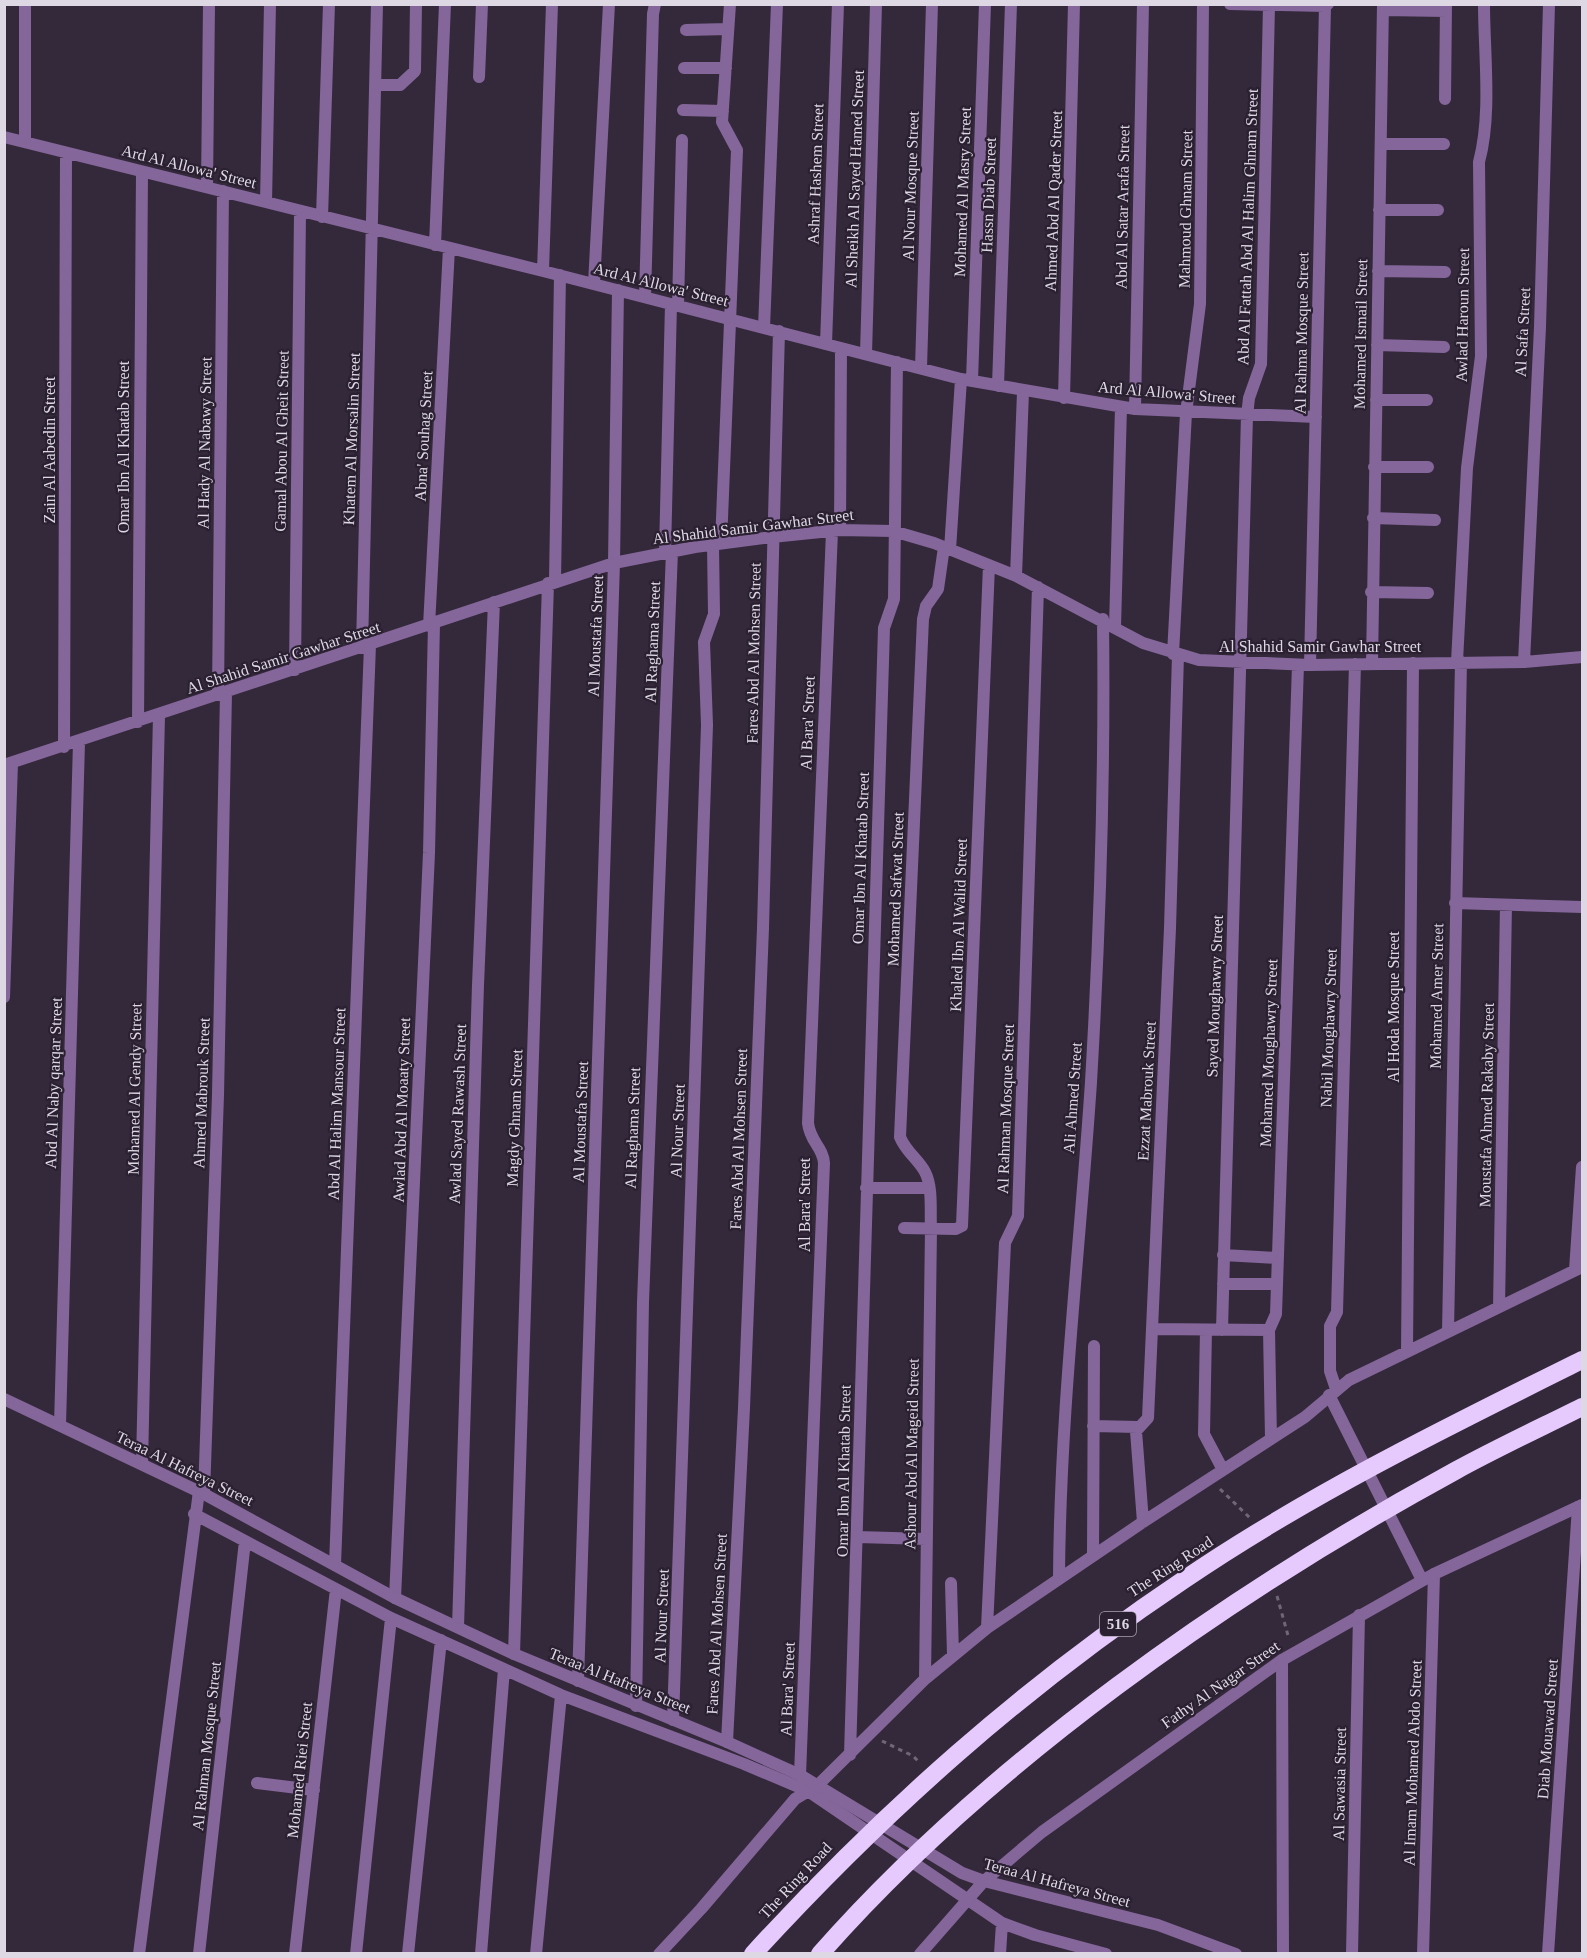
<svg xmlns="http://www.w3.org/2000/svg" width="1587" height="1958" font-family="'Times New Roman',serif">
<style>
.lines{fill:none;stroke-linecap:round;stroke-linejoin:round}
.path{stroke:#6f6676;stroke-width:3;stroke-dasharray:4.5 4.5;stroke-linecap:butt}
.minor{stroke:#84669a;stroke-width:12}
.tertiary{stroke:#84669a;stroke-width:12}
.motorway{stroke:#e6cafd;stroke-width:18}
.labels{text-anchor:middle;stroke-width:4.5;stroke-linejoin:round;paint-order:stroke}
.shield{fill:#2a2031;stroke:#a8a1ae;stroke-width:1.5}
.shield-label{font-size:15px;font-weight:bold;fill:#ded8e4}
.street-label{font-size:16px;fill:#ded8e4;stroke:#2a2031}
</style>
<rect width="100%" height="100%" fill="#34293b"/>
<g class="lines">
<path class="path" d="M1220,1489L1250,1518
M1277,1596L1289,1639
M882,1741L913,1756L920,1763"/>
<path class="minor" d="M1230,4L1325,6
M1383,10L1446,11
M686,30L728,29
M684,68H726
M479,77L482,4
M375,85H400L415,71L416,4
M1445,99L1446,4
M683,110L723,111
M4,137L543,271L961,379L1135,409L1316,417
M25,142V4
M1381,144H1444
M207,187L209,4
M266,202L270,4
M1379,210H1438
M322,217L329,4
M435,245L445,4
M543,271L552,4
M1378,271L1445,272
M594,284L609,4
M645,297L653,14L655,4
M678,306L682,140
M764,328L777,4
M826,344L838,4
M1377,345L1444,347
M866,354L876,4
M921,368L932,4
M972,381L985,4
M998,386L1011,4
M1064,398L1074,4
M1376,400H1427
M1135,409L1143,4
M1374,467H1428
M1373,518L1435,520
M840,530L841,348
M721,543L737,150L722,122L730,4
M950,550L961,379
M665,552L671,304
M1016,576L1023,392
M555,581L560,275
M1371,592L1428,593
M429,626L449,248
M1115,627L1121,407
M362,648L377,4
M1173,654L1186,413L1200,304L1203,4
M1457,662L1467,468L1481,356L1479,162C1492,114 1484,54 1484,4
M1524,662L1540,327L1549,4
M1372,664L1383,4
M1310,665L1325,6L1328,4
M295,670L300,212
M218,695L223,191
M138,722L142,172
M64,747L66,153
M4,765L614,563L695,547L772,537L840,530L893,531L934,543L1016,576L1143,643L1199,660L1310,665L1524,662L1582,657
M1455,903L1582,907
M4,997L12,763
M866,1188H929
M904,1228L956,1229L962,1226L989,565
M1223,1255L1277,1258
M1575,1270L1582,1167
M1223,1284H1277
M1499,1307L1506,905
M1152,1329L1269,1330
M1206,1330L1204,1434L1223,1470
M1222,1330L1247,416L1249,398L1261,364L1269,5
M1448,1331L1461,662
M1407,1351L1413,663
M1336,1389L1330,1371V1326L1337,1312L1355,664
M60,1425L79,742
M1093,1426L1138,1427
M1271,1439L1269,1330L1276,1314L1298,665
M142,1464L159,715
M204,1494L218,1095L226,693
M194,1514L391,1618L504,1669L561,1695L744,1764L808,1791L1002,1923L1035,1935L1106,1954
M1143,1522L1136,1431L1148,1418L1170,928L1178,655
M858,1537L926,1539
M1093,1555L1094,1346
M335,1565L370,645
M1059,1578C1060,1412 1080,1248 1091,1082C1100,928 1105,773 1103,619
M951,1583L953,1655
M395,1598L429,853L434,624
M458,1627L478,985L494,602
M987,1628L1005,1243L1018,1216L1038,587
M514,1654L548,583
M1282,1660L1283,1954
M925,1679L931,1229C930,1212 933,1187 925,1172C918,1159 906,1152 900,1137L923,619L926,606L938,589L944,547
M578,1681L614,563L618,290
M636,1706L643,1302L672,551
M673,1720L707,725L704,642L714,614L713,545
M727,1742L744,1408L763,928L779,331
M850,1755L884,628L894,599L897,362
M800,1775L824,1163C823,1147 810,1142 808,1123L832,531
M257,1783L314,1790
M139,1954L199,1491
M199,1954L245,1541
M295,1954L336,1589
M356,1954L391,1618
M408,1954L441,1640
M481,1954L504,1669
M536,1954L561,1695
M659,1954L701,1909L795,1799L818,1785L925,1679L987,1628L1143,1522L1305,1417L1349,1380L1582,1267
M1000,1954L1002,1923
M1352,1954L1359,1615
M1423,1954L1434,1574
M1548,1954L1578,1507"/>
<path class="tertiary" d="M1329,1395L1422,1580
M4,1399L204,1494L395,1598L514,1654L727,1742L800,1775L962,1873L984,1881L1158,1925L1236,1954
M920,1954L984,1881L1042,1832L1282,1660L1434,1574L1582,1505"/>
<path class="motorway" d="M753,1954C886,1809 1022,1688 1185,1579C1310,1494 1447,1427 1582,1360
M820,1954C990,1761 1231,1593 1455,1471C1497,1448 1540,1428 1582,1407"/>
</g>
<g class="labels">
<rect class="shield" x="1100" y="1612" width="36" height="24" rx="4.5"/>
<g class="shield-label">
<text x="1118" y="1629">516</text>
</g>
<g class="street-label">
<text transform="translate(189 166) rotate(14)" y="6">Ard Al Allowa' Street</text>
<text transform="translate(815 174) rotate(-88)" y="6">Ashraf Hashem Street</text>
<text transform="translate(854 179) rotate(-88)" y="6">Al Sheikh Al Sayed Hamed Street</text>
<text transform="translate(910 186) rotate(-88)" y="6">Al Nour Mosque Street</text>
<text transform="translate(962 192) rotate(-88)" y="6">Mohamed Al Masry Street</text>
<text transform="translate(988 195) rotate(-88)" y="6">Hassn Diab Street</text>
<text transform="translate(1053 201) rotate(-88)" y="6">Ahmed Abd Al Qader Street</text>
<text transform="translate(1122 207) rotate(-89)" y="6">Abd Al Satar Arafa Street</text>
<text transform="translate(1185 209) rotate(-89)" y="6">Mahmoud Ghnam Street</text>
<text transform="translate(1247 227) rotate(-88)" y="6">Abd Al Fattah Abd Al Halim Ghnam Street</text>
<text transform="translate(661 284) rotate(14)" y="6">Ard Al Allowa' Street</text>
<text transform="translate(1462 315) rotate(-89)" y="6">Awlad Haroun Street</text>
<text transform="translate(1522 332) rotate(-87)" y="6">Al Safa Street</text>
<text transform="translate(1301 333) rotate(-89)" y="6">Al Rahma Mosque Street</text>
<text transform="translate(1360 334) rotate(-89)" y="6">Mohamed Ismail Street</text>
<text transform="translate(1167 392) rotate(5)" y="6">Ard Al Allowa' Street</text>
<text transform="translate(423 436) rotate(-87)" y="6">Abna' Souhag Street</text>
<text transform="translate(351 439) rotate(-88)" y="6">Khatem Al Morsalin Street</text>
<text transform="translate(281 441) rotate(-89)" y="6">Gamal Abou Al Gheit Street</text>
<text transform="translate(204 443) rotate(-89)" y="6">Al Hady Al Nabawy Street</text>
<text transform="translate(123 447) rotate(-90)" y="6">Omar Ibn Al Khatab Street</text>
<text transform="translate(49 450) rotate(-90)" y="6">Zain Al Aabedin Street</text>
<text transform="translate(753 526) rotate(-7)" y="6">Al Shahid Samir Gawhar Street</text>
<text transform="translate(595 636) rotate(-88)" y="6">Al Moustafa Street</text>
<text transform="translate(652 642) rotate(-88)" y="6">Al Raghama Street</text>
<text x="1320" y="652">Al Shahid Samir Gawhar Street</text>
<text transform="translate(753 653) rotate(-89)" y="6">Fares Abd Al Mohsen Street</text>
<text transform="translate(283 657) rotate(-18)" y="6">Al Shahid Samir Gawhar Street</text>
<text transform="translate(807 723) rotate(-88)" y="6">Al Bara' Street</text>
<text transform="translate(860 858) rotate(-88)" y="6">Omar Ibn Al Khatab Street</text>
<text transform="translate(895 889) rotate(-88)" y="6">Mohamed Safwat Street</text>
<text transform="translate(958 925) rotate(-88)" y="6">Khaled Ibn Al Walid Street</text>
<text transform="translate(1214 996) rotate(-88)" y="6">Sayed Moughawry Street</text>
<text transform="translate(1436 996) rotate(-89)" y="6">Mohamed Amer Street</text>
<text transform="translate(1393 1007) rotate(-90)" y="6">Al Hoda Mosque Street</text>
<text transform="translate(1328 1028) rotate(-88)" y="6">Nabil Moughawry Street</text>
<text transform="translate(1268 1053) rotate(-88)" y="6">Mohamed Moughawry Street</text>
<text transform="translate(53 1083) rotate(-88)" y="6">Abd Al Naby qarqar Street</text>
<text transform="translate(134 1089) rotate(-89)" y="6">Mohamed Al Gendy Street</text>
<text transform="translate(1146 1091) rotate(-87)" y="6">Ezzat Mabrouk Street</text>
<text transform="translate(201 1093) rotate(-88)" y="6">Ahmed Mabrouk Street</text>
<text transform="translate(1072 1098) rotate(-86)" y="6">Ali Ahmed Street</text>
<text transform="translate(336 1104) rotate(-88)" y="6">Abd Al Halim Mansour Street</text>
<text transform="translate(1486 1105) rotate(-89)" y="6">Moustafa Ahmed Rakaby Street</text>
<text transform="translate(1005 1109) rotate(-88)" y="6">Al Rahman Mosque Street</text>
<text transform="translate(401 1110) rotate(-88)" y="6">Awlad Abd Al Moaaty Street</text>
<text transform="translate(457 1114) rotate(-88)" y="6">Awlad Sayed Rawash Street</text>
<text transform="translate(514 1118) rotate(-88)" y="6">Magdy Ghnam Street</text>
<text transform="translate(580 1122) rotate(-88)" y="6">Al Moustafa Street</text>
<text transform="translate(632 1128) rotate(-88)" y="6">Al Raghama Street</text>
<text transform="translate(677 1131) rotate(-88)" y="6">Al Nour Street</text>
<text transform="translate(738 1139) rotate(-88)" y="6">Fares Abd Al Mohsen Street</text>
<text transform="translate(804 1205) rotate(-90)" y="6">Al Bara' Street</text>
<text transform="translate(911 1454) rotate(-89)" y="6">Ashour Abd Al Mageid Street</text>
<text transform="translate(185 1468) rotate(26)" y="6">Teraa Al Hafreya Street</text>
<text transform="translate(843 1471) rotate(-89)" y="6">Omar Ibn Al Khatab Street</text>
<text transform="translate(1170 1566) rotate(-33)" y="6">The Ring Road</text>
<text transform="translate(661 1616) rotate(-88)" y="6">Al Nour Street</text>
<text transform="translate(716 1624) rotate(-87)" y="6">Fares Abd Al Mohsen Street</text>
<text transform="translate(620 1680) rotate(22)" y="6">Teraa Al Hafreya Street</text>
<text transform="translate(1220 1684) rotate(-35)" y="6">Fathy Al Nagar Street</text>
<text transform="translate(787 1689) rotate(-88)" y="6">Al Bara' Street</text>
<text transform="translate(1547 1729) rotate(-86)" y="6">Diab Mouawad Street</text>
<text transform="translate(206 1746) rotate(-84)" y="6">Al Rahman Mosque Street</text>
<text transform="translate(1412 1763) rotate(-88)" y="6">Al Imam Mohamed Abdo Street</text>
<text transform="translate(299 1770) rotate(-84)" y="6">Mohamed Riei Street</text>
<text transform="translate(1339 1784) rotate(-89)" y="6">Al Sawasia Street</text>
<text transform="translate(795 1880) rotate(-47)" y="6">The Ring Road</text>
<text transform="translate(1057 1882) rotate(15)" y="6">Teraa Al Hafreya Street</text>
</g>
</g>
<rect width="1587" height="1958" fill="none" stroke="#ded8e4" stroke-width="12"/>
</svg>
